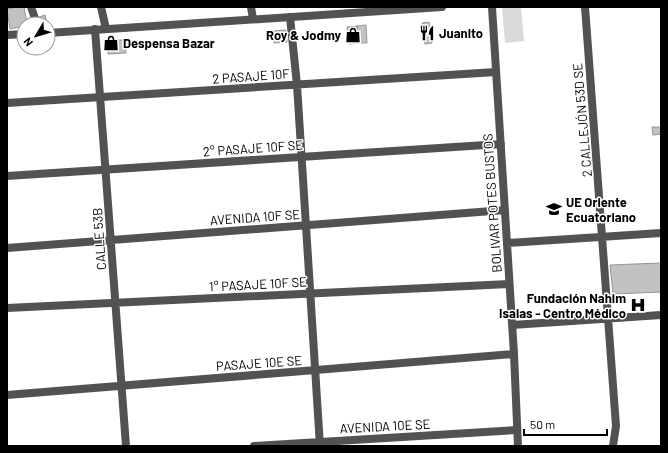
<svg xmlns="http://www.w3.org/2000/svg" width="668" height="453" font-family="Barlow,sans-serif">
<style>
.green{fill:#d9d9d9}
.building{fill:#c2c2c2;stroke:#969696}
.lines{fill:none;stroke-linecap:round;stroke-linejoin:round}
.minor{stroke:#525252;stroke-width:8}
.tertiary{stroke:#525252;stroke-width:8}
.labels{text-anchor:middle;stroke-width:3;stroke-linejoin:round;paint-order:stroke}
.poi-label{font-size:13px;font-weight:bold;fill:#000;stroke:#fff;text-anchor:start}
.street-label{font-size:13px;fill:#000;stroke:#fff}
</style>
<rect width="100%" height="100%" fill="#fff"/>
<path class="green" d="M502,7H521L524,41L505,43Z"/>
<path class="building" d="M18,7H24L27,23L24,24V26L10,29L7,9Z
M45,15L47,24H41L39,17Z
M429,22L432,43L425,44L422,23Z
M366,25L367,43H359L357,26Z
M357,26L359,43L349,44L347,27Z
M286,30L287,42L274,43L273,31Z
M107,40H125L126,53L108,54Z
M652,127H661V134L653,135Z
M661,263V292L613,294L610,265Z"/>
<g class="lines">
<path class="minor" d="M31,7L37,24
M101,7L106,29
M251,7L253,19
M492,7L514,354L518,446
M585,7L616,426L613,446
M290,17L297,85L320,446
M95,29L126,446
M7,103L496,72
M7,176L501,144
M507,243L661,233
M7,248L505,210
M7,308L509,284
M512,325L661,315
M7,395L514,354
M254,446L517,430"/>
<path class="tertiary" d="M48,33L442,7
M7,35L24,34"/>
</g>
<defs>
<symbol id="restaurant-bare" viewBox="-9 -9 18 18"><path d="M-5-6h1v4h1v-4h1v4h1v-4h1v5L-1.5 .5V6h-2V.5L-5-1ZM5-6V6H3V1.5H1.5Q1.5-4 5-6Z" fill="#000" stroke="#fff" stroke-width="2.5" paint-order="stroke"/></symbol>
<symbol id="shop-bare" viewBox="-9 -9 18 18"><path d="M-5-2.5h2.3a2.7 3.5 0 0 1 5.4 0H5L5.5 6h-11ZM-1.5-2.5h3a1.5 2.3 0 0 0-3 0Z" fill="#000" stroke="#fff" stroke-width="2.5" paint-order="stroke"/></symbol>
<symbol id="school-bare" viewBox="-9 -9 18 18"><path d="M0-5L7-2L0 1L-7-2ZM-4 1L0 2.5L4 1V4Q0 6-4 4Z" fill="#000" stroke="#fff" stroke-width="2.5" paint-order="stroke"/></symbol>
<symbol id="hospital-bare" viewBox="-9 -9 18 18"><path d="M-5-5h3v3.5h4V-5h3V5h-3V1.5h-4V5h-3Z" fill="#000" stroke="#fff" stroke-width="2.5" paint-order="stroke"/></symbol>
</defs>
<g fill-rule="evenodd">
<use href="#restaurant-bare" x="416" y="22" width="22" height="22"/>
<use href="#shop-bare" x="342" y="24" width="22" height="22"/>
<use href="#shop-bare" x="100" y="32" width="22" height="22"/>
<use href="#school-bare" x="543" y="198" width="22" height="22"/>
<use href="#hospital-bare" x="627" y="294" width="22" height="22"/>
</g>
<g class="labels">
<g class="poi-label">
<text x="439" y="38">Juanito</text>
<text x="341" y="40" text-anchor="end">Roy &amp; Jodmy</text>
<text x="123" y="48">Despensa Bazar</text>
<text x="566" y="207">UE Oriente<tspan x="566" dy="15">Ecuatoriano</tspan></text>
<text x="626" y="303" text-anchor="end">Fundación Nahim<tspan x="626" dy="15">Isaias - Centro Médico</tspan></text>
</g>
<g class="street-label">
<text transform="translate(251 76) rotate(-4)" y="5">2 PASAJE 10F</text>
<text transform="translate(582 120) rotate(-95)" y="5">2 CALLEJÓN 53D SE</text>
<text transform="translate(253 148) rotate(-4)" y="5">2° PASAJE 10F SE</text>
<text transform="translate(492 203) rotate(-94)" y="5">BOLIVAR POTES BUSTOS</text>
<text transform="translate(255 217) rotate(-4)" y="5">AVENIDA 10F SE</text>
<text transform="translate(99 239) rotate(-94)" y="5">CALLE 53B</text>
<text transform="translate(258 284) rotate(-3)" y="5">1° PASAJE 10F SE</text>
<text transform="translate(259 363) rotate(-4)" y="5">PASAJE 10E SE</text>
<text transform="translate(385 426) rotate(-3)" y="5">AVENIDA 10E SE</text>
</g>
</g>
<rect width="668" height="453" fill="none" stroke="#000000" stroke-width="16"/>
<g transform="translate(36 36) rotate(232)"><circle r="19" fill="#ffffff" stroke="#999999"/>
<path d="M0-3L7 15L0 10L-7 15Z" fill="#000000"/>
<text y="-6" font-size="11" font-weight="bold" text-anchor="middle" fill="#000000">N</text>
</g>
<path d="M524 429v6h83v-6" fill="none" stroke="#000000" stroke-width="2"/>
<text x="530" y="429" font-size="12" fill="#000000" stroke="#ffffff" stroke-width="3" paint-order="stroke">50 m</text>
</svg>
